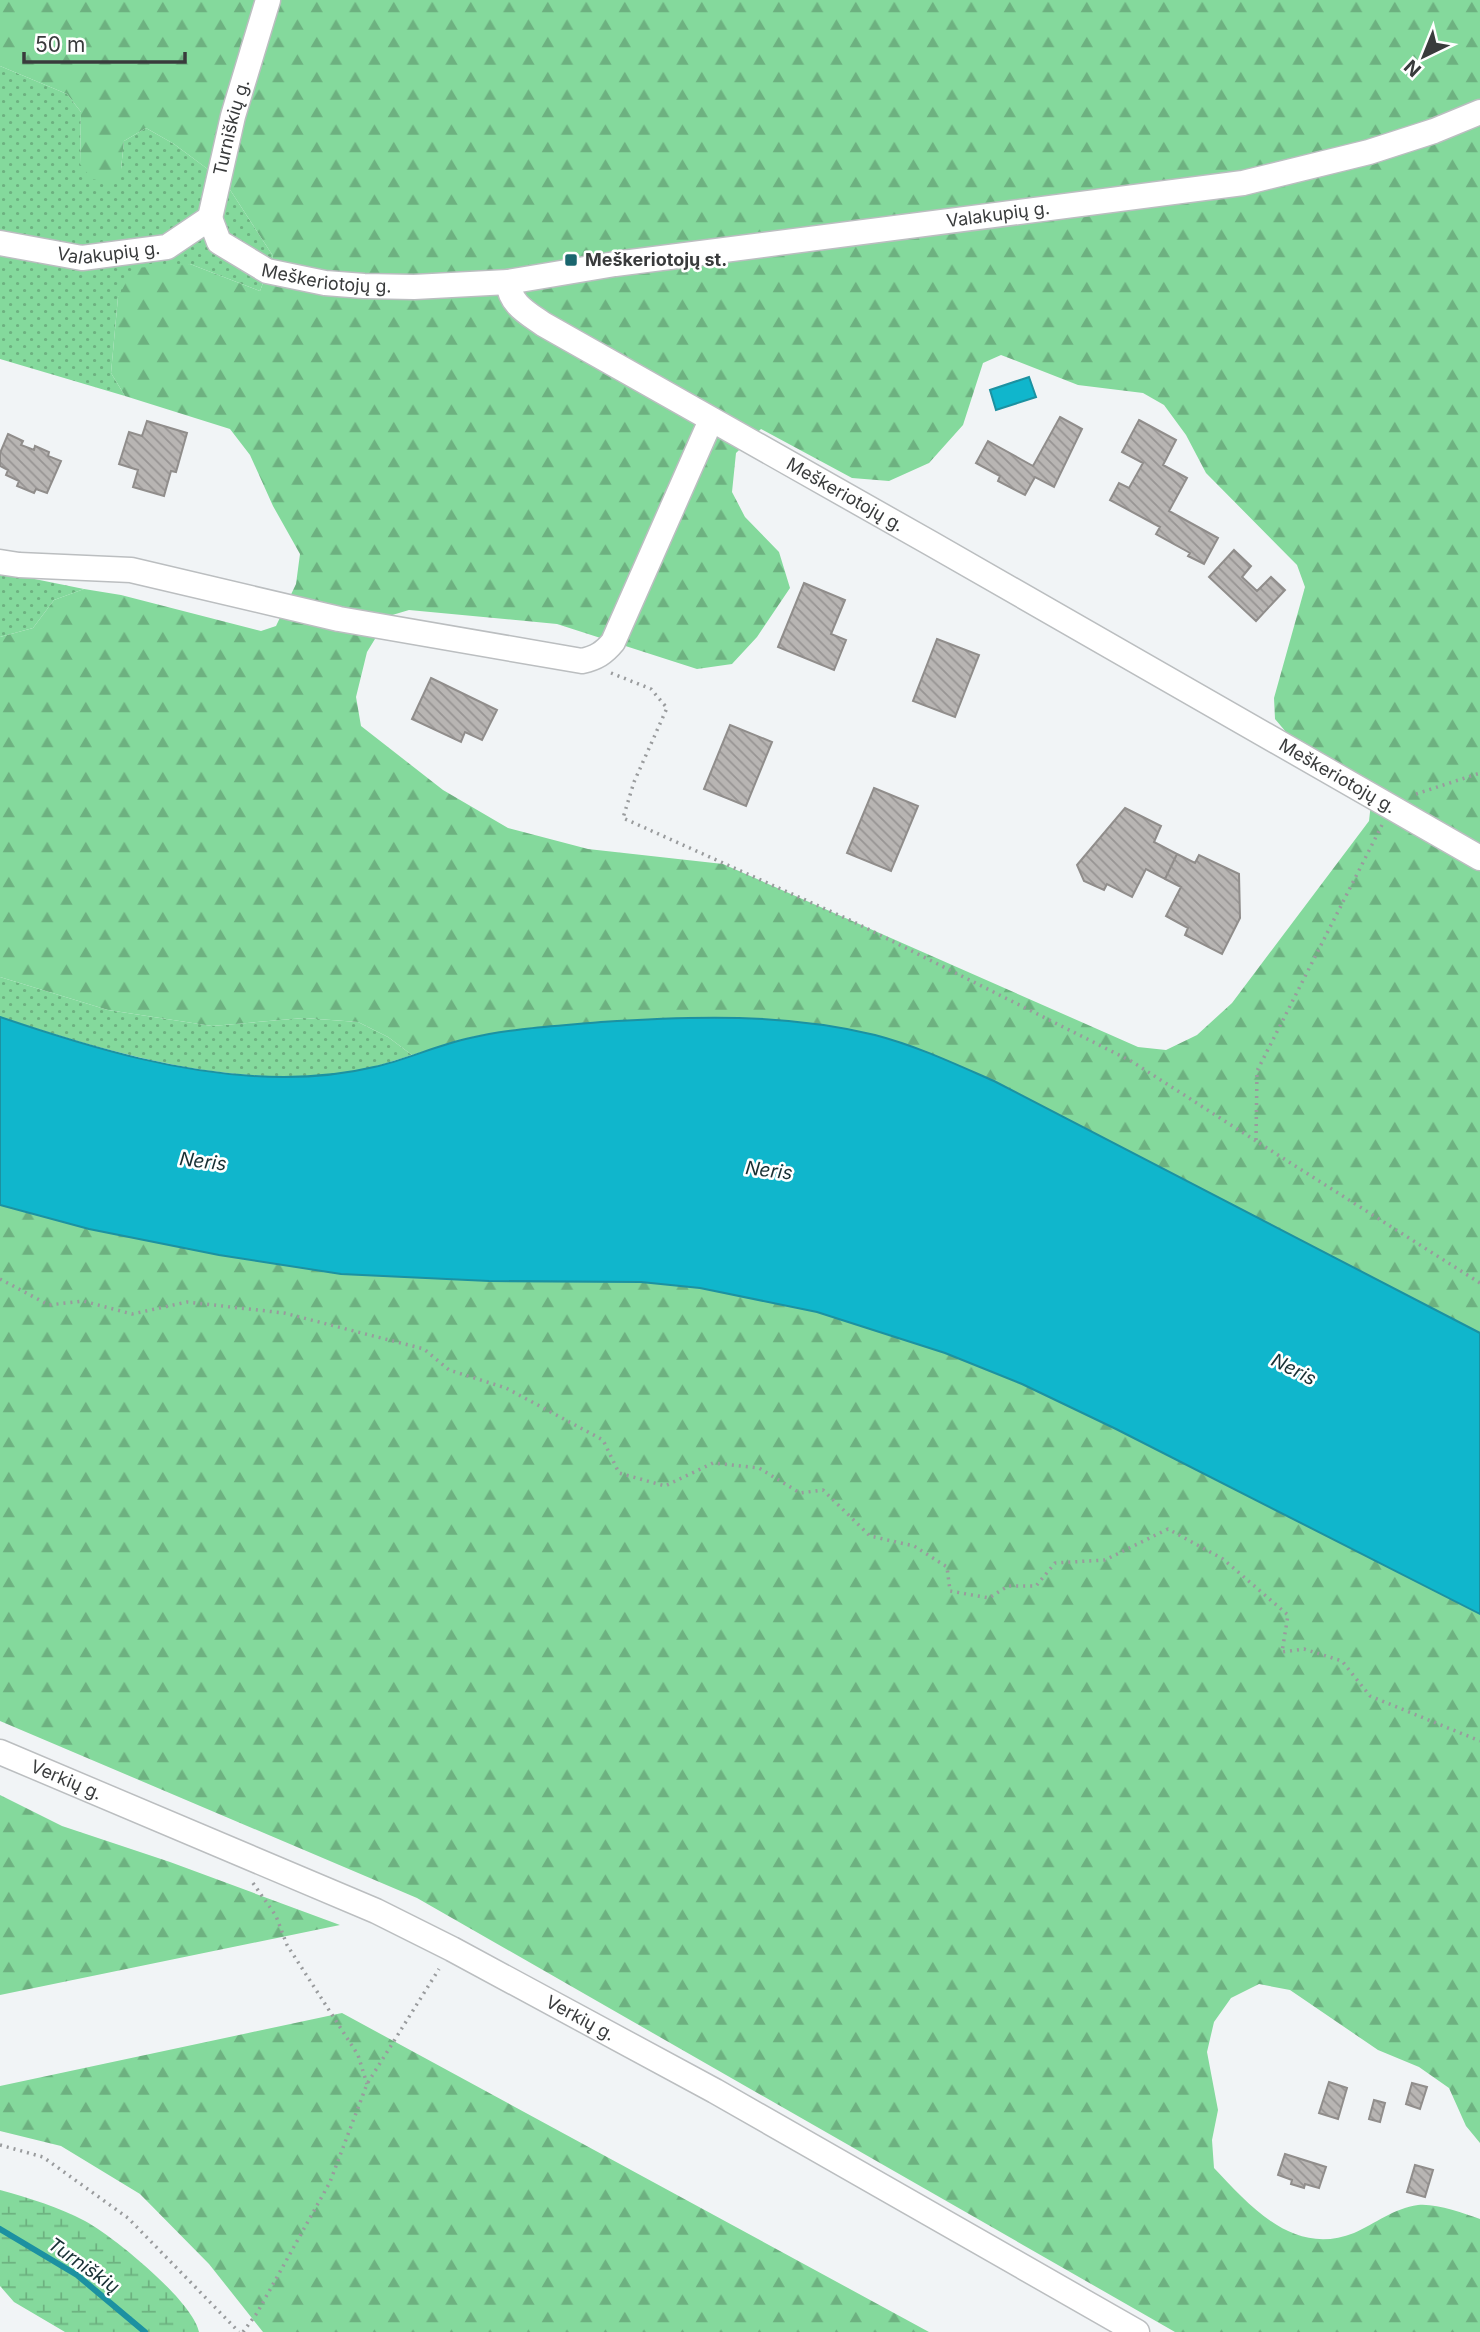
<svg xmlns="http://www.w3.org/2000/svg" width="1480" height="2332" font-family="Inter,sans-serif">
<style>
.green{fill:url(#green-dots)}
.forest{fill:url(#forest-firs);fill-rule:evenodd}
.wetland{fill:url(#wetland-marsh)}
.water{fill:#10b6cc;stroke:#1c91a1;stroke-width:2}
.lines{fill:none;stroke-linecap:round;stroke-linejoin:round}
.stream{stroke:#1c91a1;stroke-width:6}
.building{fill:url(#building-back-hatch);stroke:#908d8b;stroke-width:2}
.minor-casing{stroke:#bbbec0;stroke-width:27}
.path{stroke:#999b9d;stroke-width:3.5;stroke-dasharray:2 5;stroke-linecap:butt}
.minor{stroke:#fff;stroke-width:24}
.poi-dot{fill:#1a666e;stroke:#fff;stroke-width:2.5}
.labels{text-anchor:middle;stroke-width:5;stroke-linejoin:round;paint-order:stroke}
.street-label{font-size:18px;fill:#393b3c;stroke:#fff}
.poi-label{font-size:18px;font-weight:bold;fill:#393b3c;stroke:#fff;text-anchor:start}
.water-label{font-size:19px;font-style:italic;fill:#183034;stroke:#fff}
</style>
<defs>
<pattern id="green-dots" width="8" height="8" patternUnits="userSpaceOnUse" patternTransform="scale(1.75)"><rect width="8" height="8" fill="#84d99c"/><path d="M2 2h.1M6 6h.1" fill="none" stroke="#6db180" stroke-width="1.8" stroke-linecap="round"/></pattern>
<pattern id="forest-firs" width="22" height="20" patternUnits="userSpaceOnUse" patternTransform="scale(1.75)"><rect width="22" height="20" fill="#84d99c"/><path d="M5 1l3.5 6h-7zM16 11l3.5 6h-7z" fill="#6db180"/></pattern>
<pattern id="wetland-marsh" width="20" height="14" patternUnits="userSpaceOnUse" patternTransform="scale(1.75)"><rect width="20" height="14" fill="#84d99c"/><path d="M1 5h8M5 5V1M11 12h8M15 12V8" fill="none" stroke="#6db180"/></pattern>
<pattern id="building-back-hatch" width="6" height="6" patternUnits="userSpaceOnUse" patternTransform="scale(1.75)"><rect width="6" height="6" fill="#b8b5b3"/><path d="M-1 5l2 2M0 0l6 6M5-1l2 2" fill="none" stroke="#979493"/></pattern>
</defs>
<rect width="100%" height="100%" fill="#f1f4f6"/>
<path class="green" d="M0,66L67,94L81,112L80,164L121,169L124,141L146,128L174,144L225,182L273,256L260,291L190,264L118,297L111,373L125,396L0,359Z
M0,572L84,589L54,600L33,628L0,637Z
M0,977L108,1010L212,1026L304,1018L358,1022L388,1037L412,1055C390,1062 368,1070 345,1073C227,1088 112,1053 0,1017Z"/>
<path class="forest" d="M0,0H1480V1333L994,1081C955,1064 916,1046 875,1035C785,1013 692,1016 600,1022C556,1026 512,1028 468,1038C449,1042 431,1050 412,1055L388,1037L358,1022L304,1018L212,1026L108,1010L0,977V637L33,628L54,600L84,589L121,595L261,631L276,626L296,584L300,554L273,506L250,455L230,429L125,396L111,373L118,297L134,268L190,264L260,291L273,256L225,182L174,144L146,128L124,141L121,169L111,183L92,179L80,164L81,112L67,94L0,66ZM1001,355L1078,385L1143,393L1164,405L1186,435L1206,473L1297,565L1305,587L1274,698L1275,719L1286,732L1373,785L1369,821L1232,1003L1197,1035L1166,1050L1138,1047L723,864L588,849L508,828L443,790L361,726L356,697L367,652L389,616L409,610L557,624L697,669L732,664L757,637L790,588L779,552L745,517L732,492L736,453L761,429L852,478L889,481L929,463L963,425L983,363Z
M0,1205L89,1229L219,1255L341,1274L489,1281L641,1282L700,1288L817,1312L945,1353L1022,1384L1116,1429L1480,1614V2143L1466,2126L1449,2088L1419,2067L1378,2050L1290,1990L1259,1984L1231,1998L1214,2022L1207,2052L1218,2110L1212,2140L1214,2168C1251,2207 1294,2257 1354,2233C1375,2224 1394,2208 1418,2205C1435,2203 1463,2213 1480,2219V2332H1175L417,1898L0,1721Z
M0,1795L62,1826L170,1862L340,1925L0,1995Z
M342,2013L929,2332H263L209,2264L140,2194L61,2146L0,2131V2086Z"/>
<path class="wetland" d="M0,2190C29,2198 59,2207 85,2221C113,2236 193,2301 199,2332H65L14,2302L0,2286Z"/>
<path class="water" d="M1029,377L1036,397L996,410L990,390Z
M0,1017C91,1048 188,1077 284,1077C313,1077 345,1074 374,1067C406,1060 437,1045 470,1038C513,1028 557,1026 601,1022C692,1016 786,1013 875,1035C917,1046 955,1064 994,1081L1480,1333V1614L1116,1429L1022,1384L945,1353L817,1312L700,1288L641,1282L489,1281L341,1274L219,1255L89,1229L0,1205Z"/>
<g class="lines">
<path class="stream" d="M0,2229L77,2275L145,2332"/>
</g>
<path class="building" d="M1060,417L1082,429L1054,487L1035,477L1025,495L998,481L1000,476L976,463L988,441L1033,466Z
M1139,420L1176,440L1163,465L1187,478L1169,511L1218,538L1204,564L1188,556L1190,553L1156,534L1160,527L1110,500L1119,483L1129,488L1143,463L1122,452Z
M147,421L187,433L176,472L171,471L164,496L133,487L138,470L119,464L129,432L142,436Z
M8,434L23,441L21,445L34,450L35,446L49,452L48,456L61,461L47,493L36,489L34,493L17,486L19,481L6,475L8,470L0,466V453Z
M1234,550L1251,566L1242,577L1257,591L1271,577L1285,590L1256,621L1209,577Z
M804,583L845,600L831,634L846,640L834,670L778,647Z
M937,639L979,655L955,717L913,701Z
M431,678L497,710L482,740L465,732L461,742L412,719Z
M730,725L772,742L746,806L704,789Z
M874,788L918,806L891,871L847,853Z
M1125,808L1161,826L1154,842L1177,854L1165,879L1146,869L1132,897L1107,884L1104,890L1084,881L1077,865Z
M1177,854L1195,863L1199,855L1239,874L1240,918L1222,954L1185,935L1188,928L1166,916L1181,887L1165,879Z
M1329,2082L1347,2088L1338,2119L1319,2113Z
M1412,2083L1427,2087L1420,2109L1406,2104Z
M1374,2100L1385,2103L1380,2122L1369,2119Z
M1285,2154L1326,2167L1319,2188L1305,2184L1304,2188L1291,2184L1292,2180L1278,2175Z
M1415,2165L1433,2170L1425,2197L1407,2192Z"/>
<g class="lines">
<defs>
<g id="minor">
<path id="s1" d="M210,218L219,242L267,271L325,283L364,286L414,287L508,282L615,264L1243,183L1369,152L1434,131L1480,112"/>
<path id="s2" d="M210,218L233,116L268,0"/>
<path id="s3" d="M0,243L82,258L167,247L210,218"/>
<path id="s4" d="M508,282C510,304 526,312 543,324L932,544L1480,858"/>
<path d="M0,562L19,565L131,570L339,619L582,661C596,658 604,653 613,642L711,420"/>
<path id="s5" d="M0,1752L376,1911L452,1949L715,2091L1137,2332"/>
</g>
</defs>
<use href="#minor" class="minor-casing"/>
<path class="path" d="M611,673L651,689L667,708L634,782L623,818L852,921L1131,1061L1256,1141
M1416,794L1480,773
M1382,825L1257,1071L1256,1141L1480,1283
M0,1279L49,1305L83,1301L132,1314L187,1302L284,1313L424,1349L449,1370L506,1388L603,1440L619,1473L665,1486L713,1463L759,1468L800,1493L823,1490L870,1536L914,1546L947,1567L950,1591L989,1598L1008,1586H1036L1055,1563L1105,1560L1168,1529L1223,1559L1288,1615L1282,1652L1304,1649L1342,1661L1370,1696L1480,1741
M253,1883L276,1916L287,1945L358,2055L367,2084
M0,2145L43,2157L128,2218L239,2332
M243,2332L257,2313L330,2182L367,2084L439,1969"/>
<use href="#minor" class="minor"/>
</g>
<rect class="poi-dot" x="564" y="253" width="14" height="14" rx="3.5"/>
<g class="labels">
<g class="street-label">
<text dy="6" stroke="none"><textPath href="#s2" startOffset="93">Turniškių g.</textPath></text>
<text dy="6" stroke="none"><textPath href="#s1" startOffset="819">Valakupių g.</textPath></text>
<text dy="6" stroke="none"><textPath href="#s3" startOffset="110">Valakupių g.</textPath></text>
<text dy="6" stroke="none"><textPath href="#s1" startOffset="142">Meškeriotojų g.</textPath></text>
<text dy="6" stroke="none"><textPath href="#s4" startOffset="404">Meškeriotojų g.</textPath></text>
<text dy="6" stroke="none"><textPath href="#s4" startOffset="971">Meškeriotojų g.</textPath></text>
<text dy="6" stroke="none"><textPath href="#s5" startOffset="72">Verkių g.</textPath></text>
<text dy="6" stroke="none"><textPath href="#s5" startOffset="639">Verkių g.</textPath></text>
</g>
<g class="poi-label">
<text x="585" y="266">Meškeriotojų st.</text>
</g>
<g class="water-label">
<text transform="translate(203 1161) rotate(7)" y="7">Neris</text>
<text transform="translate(769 1170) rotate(7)" y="7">Neris</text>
<text transform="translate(1294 1369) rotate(27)" y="7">Neris</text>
<text transform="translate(84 2265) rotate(35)" y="7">Turniškių</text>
</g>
</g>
<g transform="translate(1424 56) rotate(223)" stroke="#ffffff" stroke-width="5" paint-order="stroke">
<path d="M0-5L12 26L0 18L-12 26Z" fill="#393b3c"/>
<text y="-10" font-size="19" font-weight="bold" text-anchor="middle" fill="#393b3c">N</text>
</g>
<path d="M24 52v10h161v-10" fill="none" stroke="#393b3c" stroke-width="3.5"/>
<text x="35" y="52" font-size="21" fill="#393b3c" stroke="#ffffff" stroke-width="5" paint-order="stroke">50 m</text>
</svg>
